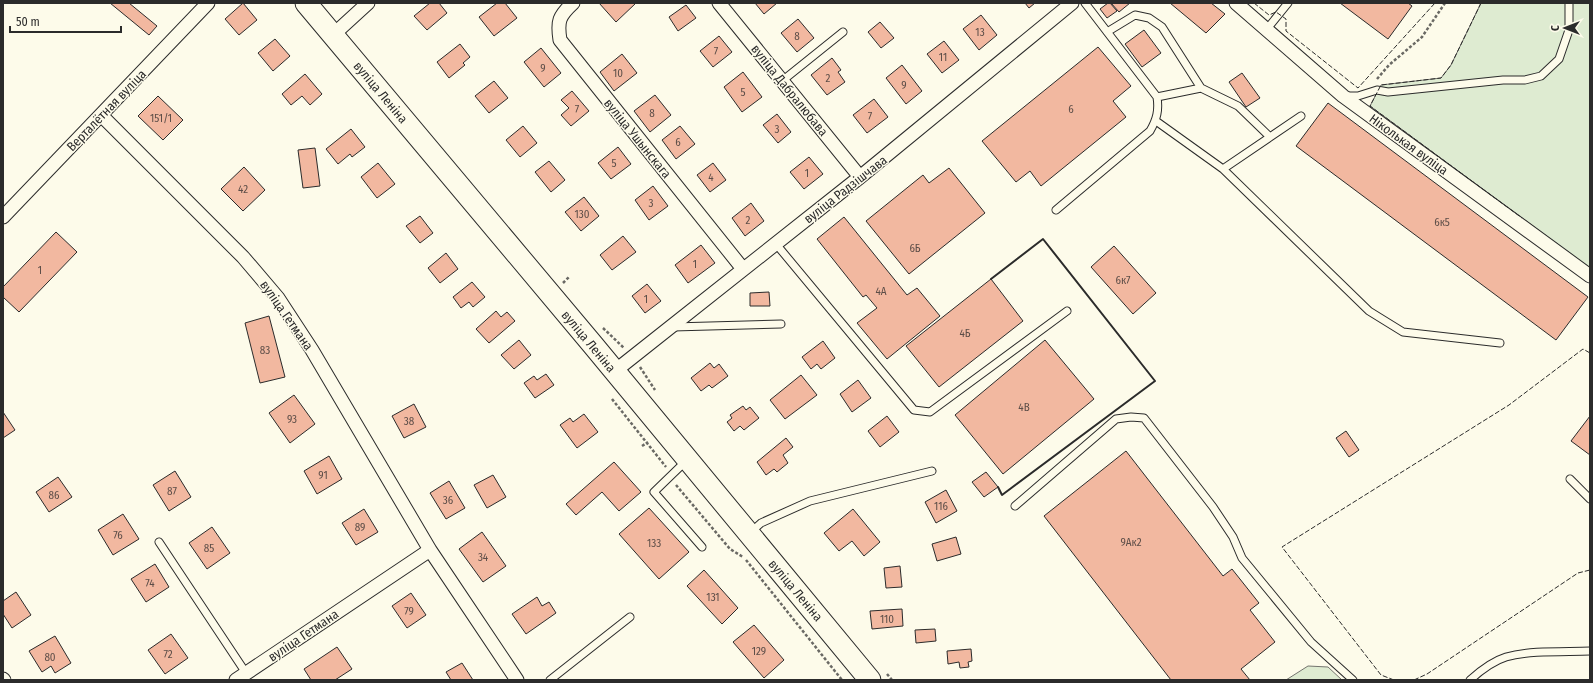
<svg xmlns="http://www.w3.org/2000/svg" width="1593" height="683" font-family="'Fira Sans Condensed',sans-serif">
<style>
.green{fill:#deebd1;stroke:#74746e}
.building{fill:#f2b8a0;stroke:#2b2b2b}
.lines{fill:none;stroke-linecap:round;stroke-linejoin:round}
.service-casing{stroke:#2b2b2b;stroke-width:9}
.minor-casing{stroke:#2b2b2b;stroke-width:15}
.primary-casing{stroke:#2b2b2b;stroke-width:23}
.path{stroke:#6a6964;stroke-width:2.5;stroke-dasharray:3 2;stroke-linecap:butt}
.service{stroke:#fdfbea;stroke-width:7}
.minor{stroke:#fdfbea;stroke-width:13}
.primary{stroke:#fdfbea;stroke-width:21}
.fence{stroke:#2b2b2b;stroke-width:1;stroke-dasharray:5 2;stroke-linecap:butt}
.wall{stroke:#2b2b2b;stroke-width:2}
.labels{text-anchor:middle;stroke-width:3;stroke-linejoin:round;paint-order:stroke}
.number-label{font-size:11px;fill:#5d4e48}
.street-label{font-size:13px;fill:#2b2b2b;stroke:#fdfbea}
</style>
<rect width="100%" height="100%" fill="#fdfbea"/>
<path class="green" d="M1481,3H1590V268L1370,106L1381,85L1441,78L1451,65Z
M1308,666L1328,667L1342,680H1286Z"/>
<path class="building" d="M110,3H129L157,26L149,35Z
M243,3L257,20L239,35L225,19Z
M430,3H439L447,13L427,30L414,16Z
M497,3H505L517,18L494,36L479,17Z
M599,3H636L616,22Z
M755,3H777L764,14Z
M1025,3H1035L1029,8Z
M1108,3H1110L1117,11L1107,18L1100,9Z
M1111,3H1130L1119,12Z
M1170,3H1211L1225,14L1206,33Z
M1340,3H1408L1412,6L1388,39Z
M686,5L696,18L678,31L669,17Z
M981,15L997,35L979,50L963,29Z
M798,19L814,38L797,52L781,33Z
M880,22L894,38L881,48L868,32Z
M1144,30L1161,53L1142,67L1125,44Z
M719,36L732,52L713,67L700,51Z
M275,39L290,56L273,71L258,53Z
M944,41L959,60L942,73L927,54Z
M460,44L470,57L463,63L465,65L449,78L437,62Z
M1098,47L1131,86L1113,101L1126,117L1041,186L1030,171L1016,182L982,141Z
M541,48L561,73L544,87L524,62Z
M622,54L637,73L614,91L600,72Z
M832,58L841,70L838,72L845,82L827,95L811,75Z
M902,65L922,91L906,104L886,78Z
M743,72L762,97L742,112L724,87Z
M1242,73L1260,98L1246,107L1229,82Z
M305,74L322,94L310,105L302,96L291,105L282,94Z
M494,81L508,98L489,113L475,96Z
M572,91L589,111L571,126L561,115L569,108L561,100Z
M655,95L671,115L650,132L634,111Z
M158,96L183,120L163,140L138,116Z
M874,99L888,117L867,133L853,115Z
M1328,103L1588,297L1556,340L1296,146Z
M777,114L791,132L778,143L763,125Z
M523,126L537,143L520,157L506,140Z
M680,126L695,144L676,159L662,140Z
M351,129L365,147L352,157L350,154L338,164L326,149Z
M618,147L631,164L611,179L598,163Z
M315,148L320,186L303,188L298,150Z
M809,157L823,174L804,189L790,172Z
M549,161L565,180L551,192L535,172Z
M378,163L395,184L377,198L361,177Z
M713,163L726,180L710,192L697,175Z
M244,167L265,190L243,211L221,189Z
M949,168L985,213L909,274L866,221L923,175L929,183Z
M653,186L668,206L649,220L635,200Z
M584,197L599,216L581,231L565,212Z
M751,203L764,221L745,236L732,218Z
M420,216L433,233L420,243L406,226Z
M844,217L907,295L917,288L940,316L887,359L857,323L877,308L866,295L863,297L817,239Z
M56,232L77,252L19,312L3,297V287Z
M623,236L636,252L612,270L600,255Z
M701,245L715,263L688,283L675,265Z
M1114,246L1156,293L1133,314L1091,267Z
M446,253L458,269L440,283L428,268Z
M991,279L1023,321L939,387L906,346Z
M472,282L485,297L473,307L469,302L461,308L453,297Z
M647,284L661,301L645,313L632,296Z
M769,292L770,306H750V293Z
M496,311L501,317L507,312L515,321L489,343L476,329Z
M269,316L285,377L260,383L245,323Z
M519,340L531,355L514,369L501,355Z
M1045,340L1094,399L1003,474L955,415Z
M823,341L835,358L821,369L817,364L811,369L802,357Z
M710,363L714,368L719,364L728,376L712,388L709,385L701,391L691,378Z
M546,374L554,385L535,398L524,383L534,376L537,380Z
M801,375L817,395L785,419L770,400Z
M858,380L871,398L852,412L840,394Z
M294,395L315,424L290,443L269,413Z
M414,404L426,427L404,438L392,416Z
M743,406L746,410L750,407L759,418L744,430L740,426L734,431L727,422L732,418L730,415Z
M3,412L15,430L3,438Z
M584,414L598,432L577,448L560,425L570,418L573,422Z
M887,416L899,432L880,447L868,431Z
M1590,416V455L1571,441Z
M1346,431L1359,450L1349,457L1336,438Z
M786,438L793,447L783,455L788,463L777,472L774,469L766,475L757,462Z
M1126,451L1223,576L1232,569L1259,603L1250,610L1275,642L1241,669L1250,680H1171L1044,516Z
M329,456L342,479L317,494L304,471Z
M614,462L641,492L619,511L602,492L576,515L566,504Z
M175,471L191,497L169,511L153,485Z
M986,472L998,487L984,497L972,482Z
M493,475L506,497L487,508L474,485Z
M58,477L72,497L49,512L36,492Z
M449,481L465,508L446,519L430,493Z
M946,490L957,511L936,523L925,502Z
M649,508L689,552L659,579L619,534Z
M364,509L378,532L356,545L342,523Z
M853,509L880,542L864,556L852,541L839,551L824,533Z
M123,514L139,539L113,555L98,530Z
M212,527L230,553L207,569L189,543Z
M482,532L506,566L483,582L459,549Z
M956,537L961,554L937,561L932,544Z
M155,564L169,587L146,602L131,579Z
M900,566L902,587L886,588L884,568Z
M704,570L738,608L722,624L687,586Z
M16,592L31,615L12,628L3,614V601Z
M411,593L426,615L407,628L392,606Z
M537,597L542,606L549,602L556,613L526,634L512,614Z
M902,609L903,626L872,629L870,611Z
M754,625L784,660L764,678L733,642Z
M935,629L936,641L916,643L915,630Z
M171,634L188,658L165,674L148,650Z
M55,636L71,663L55,673L51,666L42,672L29,651Z
M337,647L352,669L335,680H311L304,669Z
M971,649L972,661L968,662L969,667L960,668L959,662L948,664L947,651Z
M462,663L473,680H451L446,672Z"/>
<g class="lines">
<defs>
<path id="service" d="M1267,29L1288,3
M1107,32L1135,15L1149,18L1162,27L1201,88
M782,81L843,32
M1345,96H1358L1377,90L1388,92L1503,80H1525L1541,76L1559,59L1569,30V3
M1157,97L1201,88L1238,106L1270,137
M1156,121L1223,169L1369,311L1403,332L1500,343
M1223,169L1301,116
M1056,210L1150,131C1157,119 1159,110 1157,97L1085,3
M776,244L914,410L930,412L1067,311
M673,327L781,324
M686,461L654,492L702,547
M1570,479L1590,499
M1015,506L1116,419L1131,417L1144,418L1213,507L1233,537L1242,558L1311,642L1353,680
M751,532L761,523L810,501L932,471
M159,542L246,673
M550,680L630,617
M1470,680C1480,671 1493,661 1506,657C1531,650 1565,652 1590,651"/>
<path id="minor" d="M573,3C559,16 557,21 560,40L743,269
M719,3L860,177
M1236,3L1343,96L1590,276
M333,35L368,3
M101,115L243,257L278,298L312,350L430,550
M3,217L208,3
M615,371L860,177L1072,3
M3,679L4,680
M236,680L430,550L517,680"/>
<path id="primary" d="M306,3L593,345L870,680"/>
</defs>
<use href="#service" class="service-casing"/>
<use href="#minor" class="minor-casing"/>
<use href="#primary" class="primary-casing"/>
<path class="path" d="M1377,79L1389,65L1422,37L1445,3
M563,283L569,277
M603,328L624,348
M640,367L655,390
M612,399L666,467
M642,446L648,442
M676,485L730,549L743,557
M746,560L842,680
M887,674L892,680"/>
<use href="#service" class="service"/>
<use href="#minor" class="minor"/>
<use href="#primary" class="primary"/>
<path class="fence" d="M1254,3L1269,15L1276,12L1286,19V31L1358,88L1435,3
M1481,3L1451,65L1441,78L1381,85L1370,106L1522,218
M1394,680L1381,675L1282,547L1509,405L1583,349L1590,353
M1414,680L1427,674L1578,573L1590,570"/>
<path class="wall" d="M991,279L1043,239L1155,381L1002,495L998,487"/>
</g>
<g class="labels">
<g class="number-label">
<text x="980" y="36">13</text>
<text x="797" y="40">8</text>
<text x="716" y="55">7</text>
<text x="943" y="61">11</text>
<text x="543" y="72">9</text>
<text x="618" y="77">10</text>
<text x="828" y="82">2</text>
<text x="904" y="89">9</text>
<text x="743" y="96">5</text>
<text x="577" y="113">7</text>
<text x="1071" y="113">6</text>
<text x="652" y="117">8</text>
<text x="870" y="120">7</text>
<text x="161" y="122">151/1</text>
<text x="777" y="133">3</text>
<text x="678" y="146">6</text>
<text x="614" y="167">5</text>
<text x="807" y="177">1</text>
<text x="711" y="181">4</text>
<text x="243" y="193">42</text>
<text x="651" y="207">3</text>
<text x="582" y="218">130</text>
<text x="748" y="224">2</text>
<text x="1442" y="226">6к5</text>
<text x="915" y="252">6Б</text>
<text x="695" y="268">1</text>
<text x="40" y="274">1</text>
<text x="1123" y="284">6к7</text>
<text x="881" y="295">4А</text>
<text x="646" y="303">1</text>
<text x="965" y="337">4Б</text>
<text x="265" y="354">83</text>
<text x="1024" y="411">4В</text>
<text x="292" y="423">93</text>
<text x="409" y="425">38</text>
<text x="323" y="479">91</text>
<text x="172" y="495">87</text>
<text x="54" y="499">86</text>
<text x="448" y="504">36</text>
<text x="941" y="510">116</text>
<text x="360" y="531">89</text>
<text x="118" y="539">76</text>
<text x="1131" y="546">9Ак2</text>
<text x="654" y="547">133</text>
<text x="209" y="552">85</text>
<text x="483" y="561">34</text>
<text x="150" y="587">74</text>
<text x="713" y="601">131</text>
<text x="409" y="615">79</text>
<text x="887" y="623">110</text>
<text x="759" y="655">129</text>
<text x="168" y="658">72</text>
<text x="50" y="661">80</text>
</g>
<g class="street-label">
<text transform="translate(790 90) rotate(51)" y="5">вуліца Дабралюбава</text>
<text transform="translate(381 92) rotate(50)" y="5">вуліца Леніна</text>
<text transform="translate(106 110) rotate(-46)" y="5">Верталётная вуліца</text>
<text transform="translate(638 138) rotate(51)" y="5">вуліца Ушынскага</text>
<text transform="translate(1409 144) rotate(36)" y="5">Ніколькая вуліца</text>
<text transform="translate(845 189) rotate(-38)" y="5">вуліца Радзішчава</text>
<text transform="translate(287 315) rotate(55)" y="5">вуліца Гетмана</text>
<text transform="translate(589 341) rotate(50)" y="5">вуліца Леніна</text>
<text transform="translate(796 590) rotate(50)" y="5">вуліца Леніна</text>
<text transform="translate(303 635) rotate(-34)" y="5">вуліца Гетмана</text>
</g>
</g>
<rect width="1593" height="683" fill="none" stroke="#2b2b2b" stroke-width="8"/>
<g transform="translate(1565 28) rotate(270)" stroke="#fdfbea" stroke-width="3" paint-order="stroke">
<path d="M0-3L7 15L0 10L-7 15Z" fill="#2b2b2b"/>
<text y="-6" font-size="11" font-weight="bold" text-anchor="middle" fill="#2b2b2b">С</text>
</g>
<path d="M10 26v6h111v-6" fill="none" stroke="#2b2b2b" stroke-width="2"/>
<text x="16" y="26" font-size="12" fill="#2b2b2b" stroke="#fdfbea" stroke-width="3" paint-order="stroke">50 m</text>
</svg>
